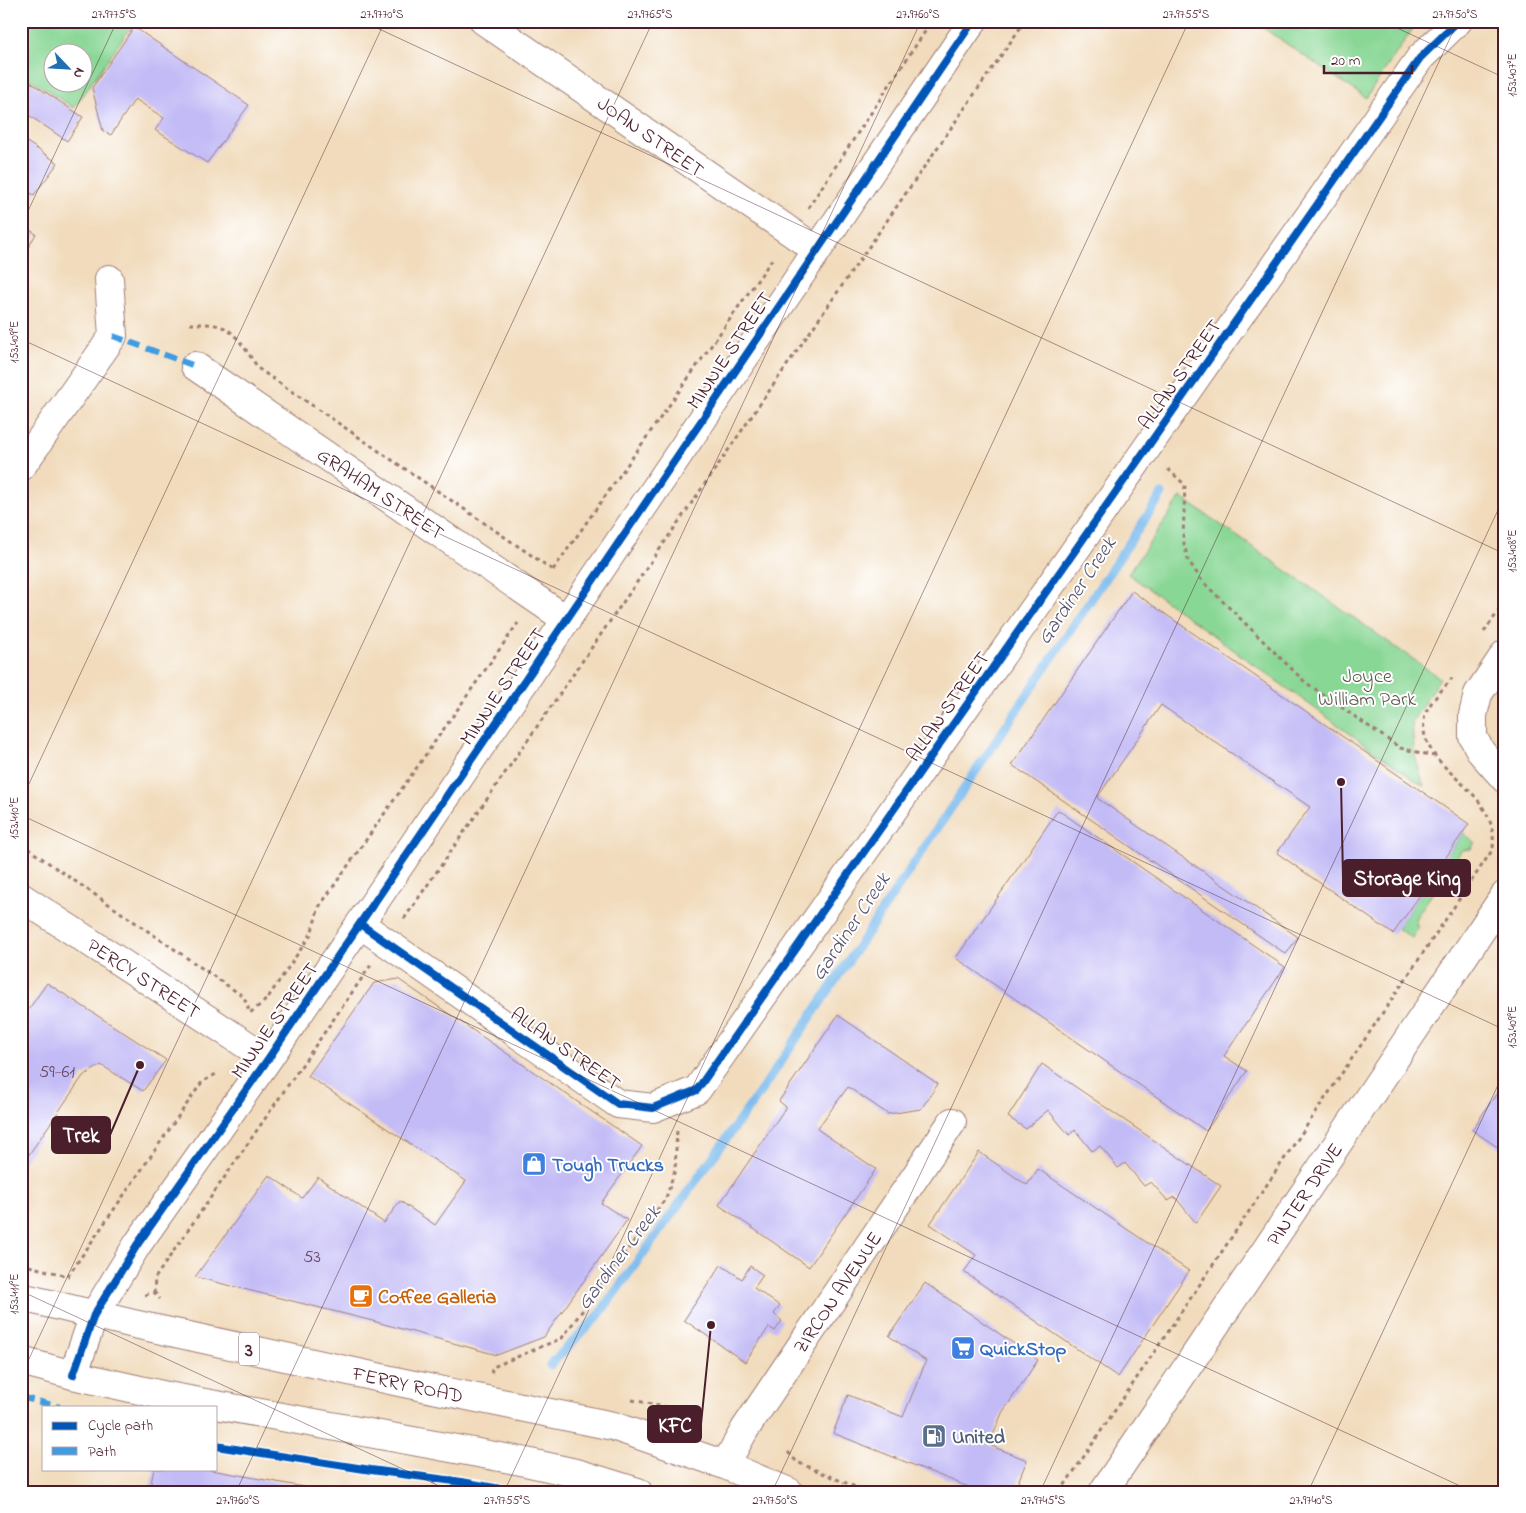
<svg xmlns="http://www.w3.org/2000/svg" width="1526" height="1513" font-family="'Indie Flower',sans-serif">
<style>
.green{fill:#89d795;stroke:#6a7b60;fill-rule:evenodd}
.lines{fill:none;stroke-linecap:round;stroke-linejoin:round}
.stream{stroke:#79baed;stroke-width:9}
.building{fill:#c3bbf6}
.minor-casing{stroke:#9e7d74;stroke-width:30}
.major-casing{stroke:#9e7d74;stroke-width:30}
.path{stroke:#9e7d74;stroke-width:3;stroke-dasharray:4 4;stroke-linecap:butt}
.minor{stroke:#fff;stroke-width:28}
.major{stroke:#fff;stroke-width:28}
.quiet{stroke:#409be1;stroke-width:6;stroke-dasharray:12 6;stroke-linecap:butt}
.cycleway-casing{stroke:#fff;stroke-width:11}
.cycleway{stroke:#0057b8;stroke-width:8}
.ticks{fill:none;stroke:#4a1f2b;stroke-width:1;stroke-opacity:0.45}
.labels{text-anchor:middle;stroke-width:4;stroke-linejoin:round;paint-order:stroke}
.number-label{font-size:18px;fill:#68465e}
.shield{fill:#fff;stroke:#80626b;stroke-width:1}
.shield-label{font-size:19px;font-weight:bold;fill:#4a1f2b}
.street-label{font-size:20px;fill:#4a1f2b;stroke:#fff}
.park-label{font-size:20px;fill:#5d564b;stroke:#fff}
.shop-label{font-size:20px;font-weight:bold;fill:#366cbe;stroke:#fff;text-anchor:start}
.food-label{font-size:20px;font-weight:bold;fill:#c56008;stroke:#fff;text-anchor:start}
.service-label{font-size:20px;font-weight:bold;fill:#4e5e75;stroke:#fff;text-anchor:start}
.water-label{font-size:21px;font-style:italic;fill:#5a556f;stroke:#fff}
.leader{fill:none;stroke:#4a1f2b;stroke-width:2}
.callout-dot{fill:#4a1f2b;stroke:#fff;stroke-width:2}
.callout{fill:#4a1f2b;stroke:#4a1f2b;stroke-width:2}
.callout-label{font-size:21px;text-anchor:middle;font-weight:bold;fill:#fff}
.neatline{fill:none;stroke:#4a1f2b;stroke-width:2}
.ticks-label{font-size:12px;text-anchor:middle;fill:#4a1f2b}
</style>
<rect width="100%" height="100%" fill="#fff"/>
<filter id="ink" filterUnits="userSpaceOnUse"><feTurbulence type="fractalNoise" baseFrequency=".02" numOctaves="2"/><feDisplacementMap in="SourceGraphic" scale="10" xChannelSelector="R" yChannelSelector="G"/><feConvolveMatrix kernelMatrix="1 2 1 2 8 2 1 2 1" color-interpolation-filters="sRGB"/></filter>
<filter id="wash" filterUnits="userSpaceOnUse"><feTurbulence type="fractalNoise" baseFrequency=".0096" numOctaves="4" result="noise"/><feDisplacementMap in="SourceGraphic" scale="20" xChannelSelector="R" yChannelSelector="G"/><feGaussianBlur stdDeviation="1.12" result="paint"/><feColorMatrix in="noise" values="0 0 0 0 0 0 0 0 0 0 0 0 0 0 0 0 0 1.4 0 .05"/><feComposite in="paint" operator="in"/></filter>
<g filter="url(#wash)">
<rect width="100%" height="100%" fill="#f1dbbc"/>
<path class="green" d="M21,21H135L74,108L21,73ZM52,52H82V82H52Z
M1253,21H1418L1366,98Z
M1181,497L1440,678L1412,722L1414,752L1424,787L1128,574Z
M1463,833L1475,842L1471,849L1462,850L1415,919L1418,929L1412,938L1397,928Z"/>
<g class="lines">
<path class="stream" d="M550,1365L598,1316L763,1088L1162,494"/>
</g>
<g id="blocks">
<path class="building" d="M134,27L249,105L207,163L155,130L164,118L135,99L111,135L103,131L92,88Z
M21,76L83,117L67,141L21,110Z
M21,138L58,163L34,195L21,187Z
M21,224L36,234L26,251L21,248Z
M1132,591L1469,824L1393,934L1277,853L1310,807L1161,705L1097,798L1298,937L1286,954L1012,765Z
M1058,810L1285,967L1224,1056L1247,1071L1206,1131L956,958Z
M398,979L642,1146L601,1203L627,1220L544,1337L497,1355L369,1320L195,1277L269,1175L302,1198L318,1177L384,1223L400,1201L435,1225L466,1181L308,1076L374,983Z
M47,983L166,1060L143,1091L101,1065L83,1076L21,1166V1020Z
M838,1015L938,1084L921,1109L888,1114L848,1087L817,1129L876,1169L809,1267L719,1205L786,1107L779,1101Z
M1042,1064L1221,1186L1196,1223L1175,1197L1168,1201L1151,1182L1144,1186L1125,1163L1118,1168L1100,1146L1092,1151L1075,1130L1069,1135L1048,1110L1026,1129L1008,1117Z
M1505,1081V1152L1472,1130Z
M979,1152L1027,1185L1038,1169L1189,1271L1118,1377L964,1272L976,1255L930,1224Z
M721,1265L742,1279L750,1266L763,1275L754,1288L780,1306L774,1314L782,1321L775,1331L769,1327L745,1362L684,1320Z
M925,1283L1038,1360L1002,1413L989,1445L1027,1460L1014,1492H981L833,1433L848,1395L903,1417L926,1361L889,1336Z
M154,1469H206L331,1492H149Z"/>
</g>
</g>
<g filter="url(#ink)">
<use href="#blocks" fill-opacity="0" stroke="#9e7d74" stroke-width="1"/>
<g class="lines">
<defs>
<path id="minor" d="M484,21L817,250
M195,366L567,620
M21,467L113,336L109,279
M1505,654L1478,694L1473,715V737L1481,752L1505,779
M21,897L268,1059
M360,924L618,1104L653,1108L697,1090L1420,58L1458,21
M73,1375L94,1315L137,1245L268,1059L973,21
M725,1465L745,1429L952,1122
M1103,1492L1505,895"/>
<path id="major" d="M21,1297L134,1324L404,1383L613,1426L725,1465L789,1492
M21,1361L73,1375L162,1395L521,1461L580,1474L638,1492"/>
</defs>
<use href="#minor" class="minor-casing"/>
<use href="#major" class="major-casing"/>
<path class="path" d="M808,208L932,21
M190,324C201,324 212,323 222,327C236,331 250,357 259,369L553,570
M1168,469L1185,485L1183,539L1188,560L1202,581L1305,682L1400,748L1434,756
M553,570L773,258
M1484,632L1505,602
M21,844L244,997L250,1013L267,999L311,934L319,907L518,623
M404,919L1025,21
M21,1264L68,1276L202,1082L218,1073
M154,1292L160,1299
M145,1295L154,1292L155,1278L371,965
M491,1373L493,1367L562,1338L666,1198L675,1170L677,1129
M632,1400L701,1414
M788,1452L797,1462L867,1492
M1060,1492L1493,849C1494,831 1492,822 1482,806C1464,777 1412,754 1426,712C1430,702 1445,687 1452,678"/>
<use href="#minor" class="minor"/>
<use href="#major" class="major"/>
<path class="quiet" d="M113,336L195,366
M21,1397L60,1407"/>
<defs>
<path id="cycleway" d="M360,924L618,1104L653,1108L697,1090L1420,58L1458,21
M73,1375L94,1315L137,1245L268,1059L973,21
M216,1446L371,1470L462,1482L517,1492"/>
</defs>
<use href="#cycleway" class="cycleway-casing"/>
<use href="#cycleway" class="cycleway"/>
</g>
</g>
<path class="ticks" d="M362,21L1505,554M1382,21L1505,78M21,226L117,21M21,339L1505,1030M21,801L385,21M21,815L1473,1492M21,1291L452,1492M21,1376L653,21M236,1492L921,21M504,1492L1189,21M772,1492L1458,21M1040,1492L1505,495M1308,1492L1505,1070"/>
<defs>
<symbol id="shop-square" viewBox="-11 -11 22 22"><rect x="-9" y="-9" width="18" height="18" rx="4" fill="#3f7fe0" stroke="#fff"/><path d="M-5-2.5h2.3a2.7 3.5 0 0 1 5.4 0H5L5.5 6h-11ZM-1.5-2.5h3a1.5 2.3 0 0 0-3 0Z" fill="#fff"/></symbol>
<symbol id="cafe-square" viewBox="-11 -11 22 22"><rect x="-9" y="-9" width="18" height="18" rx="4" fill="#e8710a" stroke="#fff"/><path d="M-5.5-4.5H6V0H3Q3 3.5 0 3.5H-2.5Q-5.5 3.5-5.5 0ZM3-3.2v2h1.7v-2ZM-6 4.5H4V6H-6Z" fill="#fff"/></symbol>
<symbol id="supermarket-square" viewBox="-11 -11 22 22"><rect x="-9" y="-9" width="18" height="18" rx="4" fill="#3f7fe0" stroke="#fff"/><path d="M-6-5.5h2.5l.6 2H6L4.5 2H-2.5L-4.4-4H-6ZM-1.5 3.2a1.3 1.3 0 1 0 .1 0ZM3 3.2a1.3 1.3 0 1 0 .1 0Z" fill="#fff"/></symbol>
<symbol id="fuel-square" viewBox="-11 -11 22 22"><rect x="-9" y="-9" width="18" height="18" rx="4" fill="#5c6f8a" stroke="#fff"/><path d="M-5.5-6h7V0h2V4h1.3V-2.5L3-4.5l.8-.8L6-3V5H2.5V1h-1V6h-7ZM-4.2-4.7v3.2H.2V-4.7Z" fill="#fff"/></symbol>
</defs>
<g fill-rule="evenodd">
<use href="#shop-square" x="520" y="1150" width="28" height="28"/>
<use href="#cafe-square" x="347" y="1282" width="28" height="28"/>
<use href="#supermarket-square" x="949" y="1334" width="28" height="28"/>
<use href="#fuel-square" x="920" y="1422" width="28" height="28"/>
</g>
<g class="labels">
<g class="number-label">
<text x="57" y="1077">59-61</text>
<text x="312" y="1262">53</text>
</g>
<rect class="shield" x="239" y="1332.5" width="20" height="33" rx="4"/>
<g class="shield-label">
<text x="249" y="1356">3</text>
</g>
<g class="street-label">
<text transform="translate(651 136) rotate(35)" y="7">JOAN STREET</text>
<text transform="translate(729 350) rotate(-56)" y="7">MINNIE STREET</text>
<text transform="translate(1179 374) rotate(-55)" y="7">ALLAN STREET</text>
<text transform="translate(381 493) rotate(34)" y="7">GRAHAM STREET</text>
<text transform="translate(502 686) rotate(-56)" y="7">MINNIE STREET</text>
<text transform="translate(947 706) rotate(-55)" y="7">ALLAN STREET</text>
<text transform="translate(144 978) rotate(33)" y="7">PERCY STREET</text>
<text transform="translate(274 1020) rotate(-55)" y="7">MINNIE STREET</text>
<text transform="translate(566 1048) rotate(35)" y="7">ALLAN STREET</text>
<text transform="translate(1304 1194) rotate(-56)" y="7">PINTER DRIVE</text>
<text transform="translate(837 1292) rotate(-56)" y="7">ZIRCON AVENUE</text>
<text transform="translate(408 1384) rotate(12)" y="7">FERRY ROAD</text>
</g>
<g class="park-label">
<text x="1367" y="682">Joyce<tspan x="1367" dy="23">William Park</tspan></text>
</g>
<g class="shop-label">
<text x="552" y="1171">Tough Trucks</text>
<text x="980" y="1355">QuickStop</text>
</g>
<g class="food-label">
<text x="378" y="1303">Coffee Galleria</text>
</g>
<g class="service-label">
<text x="952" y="1443">United</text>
</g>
<g class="water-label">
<text transform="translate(1076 590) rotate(-56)" y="7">Gardiner Creek</text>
<text transform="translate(850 926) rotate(-56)" y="7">Gardiner Creek</text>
<text transform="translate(618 1257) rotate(-53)" y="7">Gardiner Creek</text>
</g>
</g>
<path class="leader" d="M1341 782L1343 878M140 1065L110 1135M711 1325L701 1424"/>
<g class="callout-dot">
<circle cx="1341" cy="782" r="5"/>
<circle cx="140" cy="1065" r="5"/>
<circle cx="711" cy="1325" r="5"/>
</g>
<g class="callout">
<rect x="1343" y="860" width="127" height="36" rx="5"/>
<rect x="52" y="1117" width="58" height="36" rx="5"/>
<rect x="648" y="1406" width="53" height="36" rx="5"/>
</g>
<g class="callout-label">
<text x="1407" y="885">Storage King</text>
<text x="81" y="1142">Trek</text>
<text x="675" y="1432">KFC</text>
</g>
<rect width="1526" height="1513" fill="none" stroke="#fff" stroke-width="55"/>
<rect x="42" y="1406" width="175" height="65" fill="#ffffff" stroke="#b7a5aa"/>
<rect x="52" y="1422" width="25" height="8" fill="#0057b8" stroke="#b7a5aa"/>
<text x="88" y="1430" font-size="15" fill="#4a1f2b">Cycle path</text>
<rect x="52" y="1447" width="25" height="8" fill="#409be1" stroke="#b7a5aa"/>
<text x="88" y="1456" font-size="15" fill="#4a1f2b">Path</text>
<g transform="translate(68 68) rotate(115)"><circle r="24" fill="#ffffff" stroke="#b7a5aa"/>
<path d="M0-4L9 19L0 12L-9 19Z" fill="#1f6fb2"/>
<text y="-8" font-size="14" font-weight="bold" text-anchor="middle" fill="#4a1f2b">N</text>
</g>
<path d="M1324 65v8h88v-8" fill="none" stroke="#4a1f2b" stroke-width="2.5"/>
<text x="1331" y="65" font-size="15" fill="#4a1f2b" stroke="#ffffff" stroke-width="4" paint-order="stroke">20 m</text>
<rect x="28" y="28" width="1470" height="1458" class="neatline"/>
<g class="ticks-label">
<text x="114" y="18">27.9775°S</text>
<text x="382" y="18">27.9770°S</text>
<text x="650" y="18">27.9765°S</text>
<text x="918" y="18">27.9760°S</text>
<text x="1186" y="18">27.9755°S</text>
<text x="1455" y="18">27.9750°S</text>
<text transform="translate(1512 75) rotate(-90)" y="4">153.407°E</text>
<text transform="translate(14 342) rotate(-90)" y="4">153.409°E</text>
<text transform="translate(1512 551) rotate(-90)" y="4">153.408°E</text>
<text transform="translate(14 818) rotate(-90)" y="4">153.410°E</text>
<text transform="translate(1512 1027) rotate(-90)" y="4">153.409°E</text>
<text transform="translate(14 1294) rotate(-90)" y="4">153.411°E</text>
<text x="238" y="1504">27.9760°S</text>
<text x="507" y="1504">27.9755°S</text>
<text x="775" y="1504">27.9750°S</text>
<text x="1043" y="1504">27.9745°S</text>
<text x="1311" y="1504">27.9740°S</text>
</g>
</svg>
